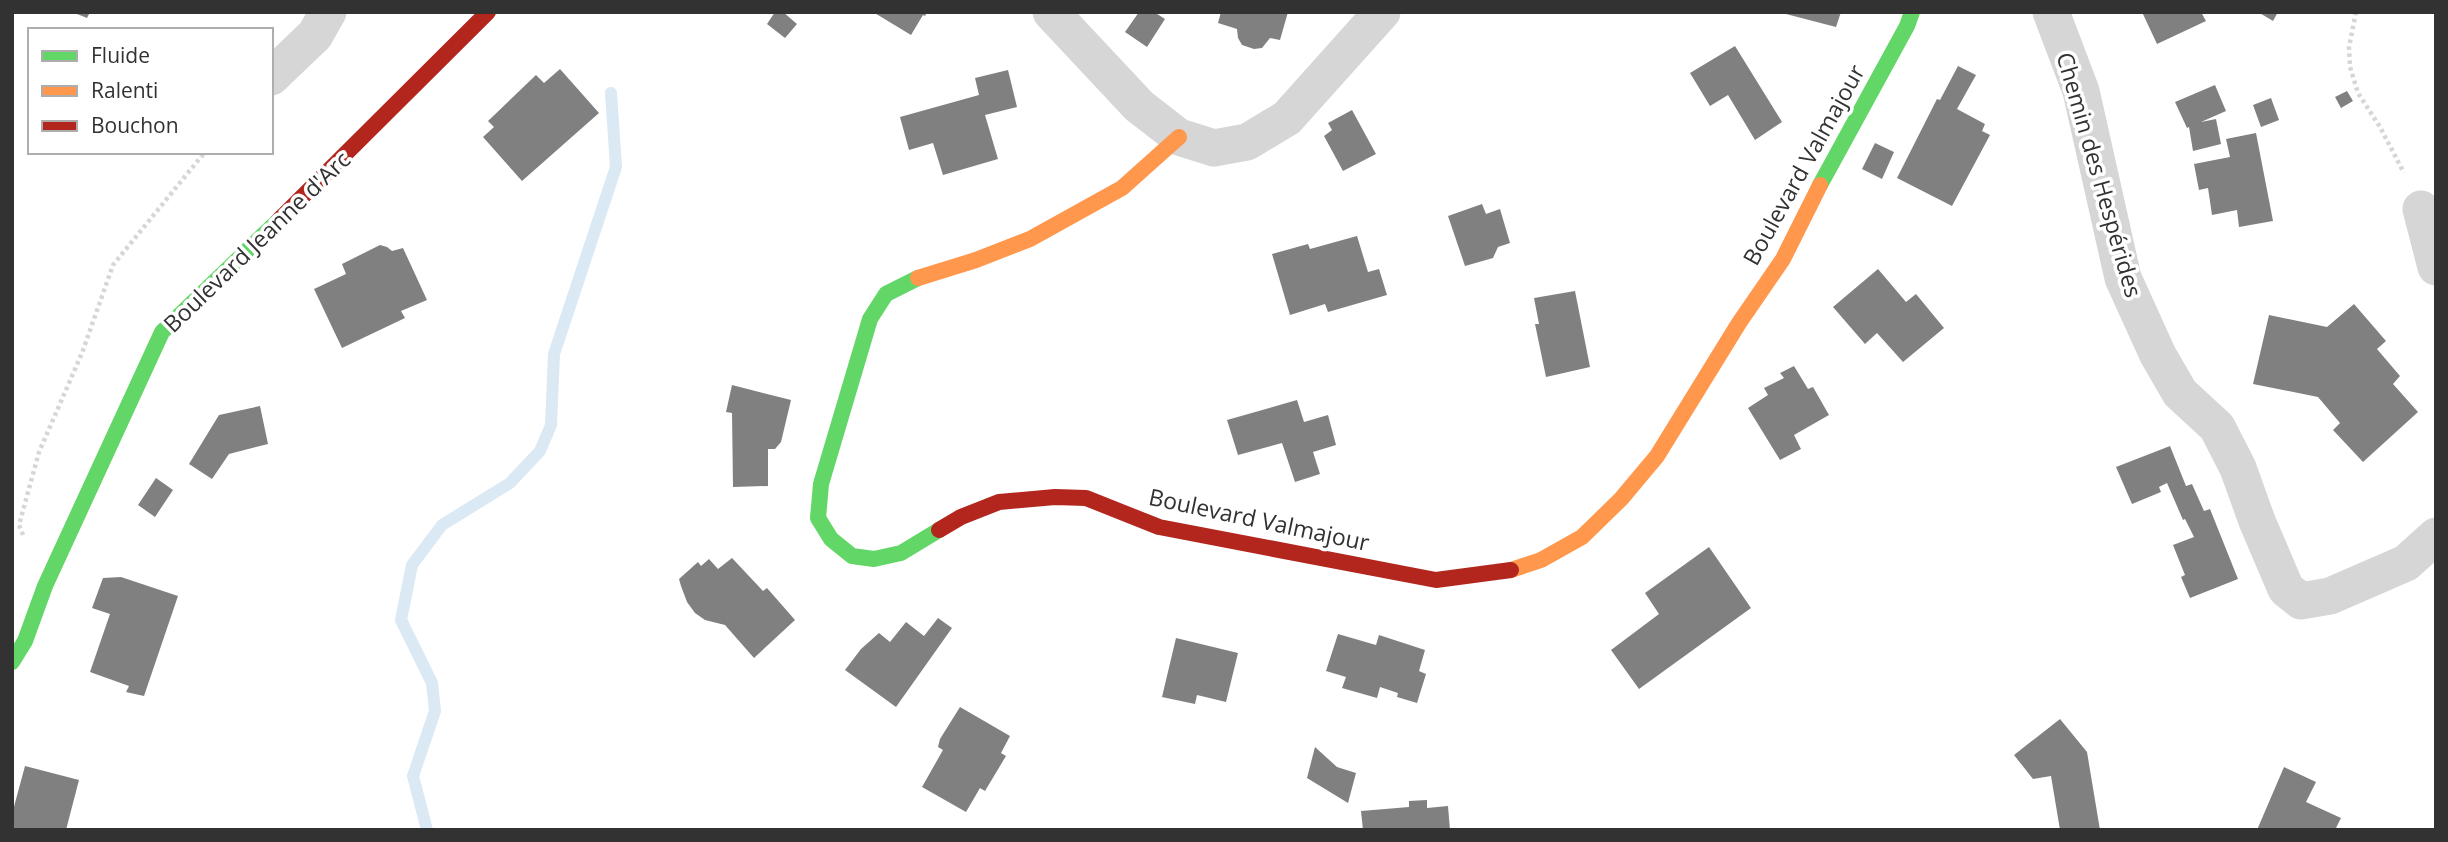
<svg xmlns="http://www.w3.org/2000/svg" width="2448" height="842" font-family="'Open Sans',sans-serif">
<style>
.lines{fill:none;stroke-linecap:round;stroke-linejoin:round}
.stream{stroke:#dbe9f4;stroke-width:12}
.building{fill:#808080}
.path{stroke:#d6d6d6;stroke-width:4.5;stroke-dasharray:3.5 3.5;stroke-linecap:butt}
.street{stroke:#d6d6d6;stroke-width:37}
.fast{stroke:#63d668;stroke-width:16}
.slow{stroke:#ff974d;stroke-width:16}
.jam{stroke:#b3261e;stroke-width:16}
.labels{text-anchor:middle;stroke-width:7;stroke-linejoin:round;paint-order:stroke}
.street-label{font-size:23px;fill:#323232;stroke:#fff}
</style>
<rect width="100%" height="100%" fill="#fff"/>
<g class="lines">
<path class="stream" d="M427,830L413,776L435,711L432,683L401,620L412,565L442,525L510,483L540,451L551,425L554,354L616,167L611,93"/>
</g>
<path class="building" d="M72,12H90L87,18Z
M775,12H783L797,24L785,38L767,24Z
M873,12H927L925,16L923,15L911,35Z
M1139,12H1154L1165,19L1147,47L1125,32Z
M1221,12H1288L1280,40L1270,38L1262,48L1254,49L1242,45L1238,38L1237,29L1218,23Z
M1841,12L1836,27L1782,13V12Z
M2142,12H2201L2206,21L2157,44Z
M2258,12H2278L2273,21Z
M1735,46L1782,122L1755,140L1728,95L1710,106L1690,73Z
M1958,66L1976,75L1957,109L1985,124L1982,131L1990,135L1952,206L1897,178L1937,99L1940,100Z
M560,69L599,113L522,181L483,137L494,127L488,121L536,75L544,83Z
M1008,70L1017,107L985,115L998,159L943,175L933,143L909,150L900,117L979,95L975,78Z
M2215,85L2226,111L2201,122L2216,119L2221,144L2193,151L2189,127L2187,128L2175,102Z
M2347,91L2353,101L2341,108L2335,97Z
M2271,98L2279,120L2261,127L2253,105Z
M1352,110L1376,154L1343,171L1324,136L1332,130L1328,123Z
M2256,133L2273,221L2239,227L2237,210L2212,215L2208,188L2199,190L2194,164L2230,157L2226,139Z
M1875,143L1894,152L1882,179L1862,169Z
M1482,204L1486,214L1500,209L1510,243L1498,247L1493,258L1465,266L1448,216Z
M1357,236L1368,272L1379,269L1387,295L1328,312L1325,304L1290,315L1272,254L1308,244L1310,249Z
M380,245L387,247L392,251L403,248L427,300L401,311L405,318L342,348L314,289L346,274L342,264Z
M1878,269L1906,302L1916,294L1944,328L1903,362L1877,333L1865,344L1833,307Z
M1575,291L1590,367L1546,377L1535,324H1539L1534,298Z
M2354,304L2386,341L2377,349L2400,376L2393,384L2418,412L2363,462L2333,430L2340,423L2318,397L2253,384L2269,315L2327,327Z
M1794,366L1808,389L1813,387L1829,415L1794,435L1801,449L1780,460L1748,408L1768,395L1764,388L1784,378L1780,373Z
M732,385L791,400L781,442L775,449H768V486L733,487L732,413L726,412Z
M1297,400L1304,422L1328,415L1336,445L1313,452L1320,474L1295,482L1282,443L1238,455L1227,420Z
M260,406L268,444L229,454L212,479L189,464L219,415Z
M2170,446L2186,486L2192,484L2204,511L2210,509L2238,579L2190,598L2181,577L2185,575L2173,545L2194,537L2185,519L2183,520L2167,483L2159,487L2161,492L2132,504L2116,467Z
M156,478L173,490L155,517L138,505Z
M1709,547L1751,608L1639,689L1611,650L1659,614L1645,593Z
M732,558L763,591L767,588L795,620L754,658L725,625L705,620L695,613L687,602L681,586L679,579L698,562L701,566L709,559L718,569Z
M121,577L178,596L144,696L126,692L129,686L90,672L110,614L92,608L103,578Z
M938,618L952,628L896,707L845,670L861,649L879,633L890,642L906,622L924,636Z
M1338,634L1376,645L1379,635L1425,650L1419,671L1426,674L1417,703L1397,697L1398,693L1380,687L1377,698L1342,688L1346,677L1326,671Z
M1176,638L1238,653L1226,702L1197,695L1195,704L1162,697Z
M960,707L1010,736L1001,753L1006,756L985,791L980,788L966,812L922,787L943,750L938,747L940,739Z
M2060,719L2087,752L2100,830H2060L2051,776L2033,779L2014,755Z
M1315,747L1337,767L1356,773L1348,803L1307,778Z
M25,766L79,780L66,830H12V814Z
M2284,767L2316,782L2306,802L2341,818L2335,830H2257Z
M1427,800V808L1448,806L1450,830H1363L1361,811L1409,807V801Z"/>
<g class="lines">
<path class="path" d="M2356,12L2349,47L2350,67L2358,93L2380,127L2404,173
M23,535L19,525L39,452L82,353L113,265L205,152"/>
<path class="street" d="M1051,12L1139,106L1179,137L1214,148L1247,142L1287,118L1382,12
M2051,12L2081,91L2123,278L2158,355L2180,393L2217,427L2238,468L2257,521L2286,589L2301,601L2330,596L2406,563L2436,536
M271,77L315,35L328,12
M2421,209L2436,267"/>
<path class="fast" d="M1820,185L1907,26L1912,12
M918,278L886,294L870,319L821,484L818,518L831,539L852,556L874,559L901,553L939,530
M12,662L25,641L45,586L162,332L279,220"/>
<path class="slow" d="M918,278L976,260L1030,239L1122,188L1179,137
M1511,570L1541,560L1582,537L1621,499L1657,456L1739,323L1783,259L1820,185"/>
<path class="jam" d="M279,220L488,12
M939,530L961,517L999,502L1055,497L1086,498L1159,527L1436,580L1511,570"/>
</g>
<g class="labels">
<g class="street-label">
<text transform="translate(1804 165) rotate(-61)" y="8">Boulevard Valmajour</text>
<text transform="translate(2099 175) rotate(74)" y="8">Chemin des Hespérides</text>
<text transform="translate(257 242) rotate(-44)" y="8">Boulevard Jeanne d'Arc</text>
<text transform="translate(1259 520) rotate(12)" y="8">Boulevard Valmajour</text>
</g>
</g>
<rect width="2448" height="842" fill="none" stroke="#323232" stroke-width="28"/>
<rect x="28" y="28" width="245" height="126" fill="#ffffff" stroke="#adadad" stroke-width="2"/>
<rect x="42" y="51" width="35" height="10" fill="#63d668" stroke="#adadad" stroke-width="2"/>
<text x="91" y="63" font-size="21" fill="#323232">Fluide</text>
<rect x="42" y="86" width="35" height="10" fill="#ff974d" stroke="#adadad" stroke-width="2"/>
<text x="91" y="98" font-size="21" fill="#323232">Ralenti</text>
<rect x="42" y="121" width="35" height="10" fill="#b3261e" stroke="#adadad" stroke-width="2"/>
<text x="91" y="133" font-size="21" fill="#323232">Bouchon</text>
</svg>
